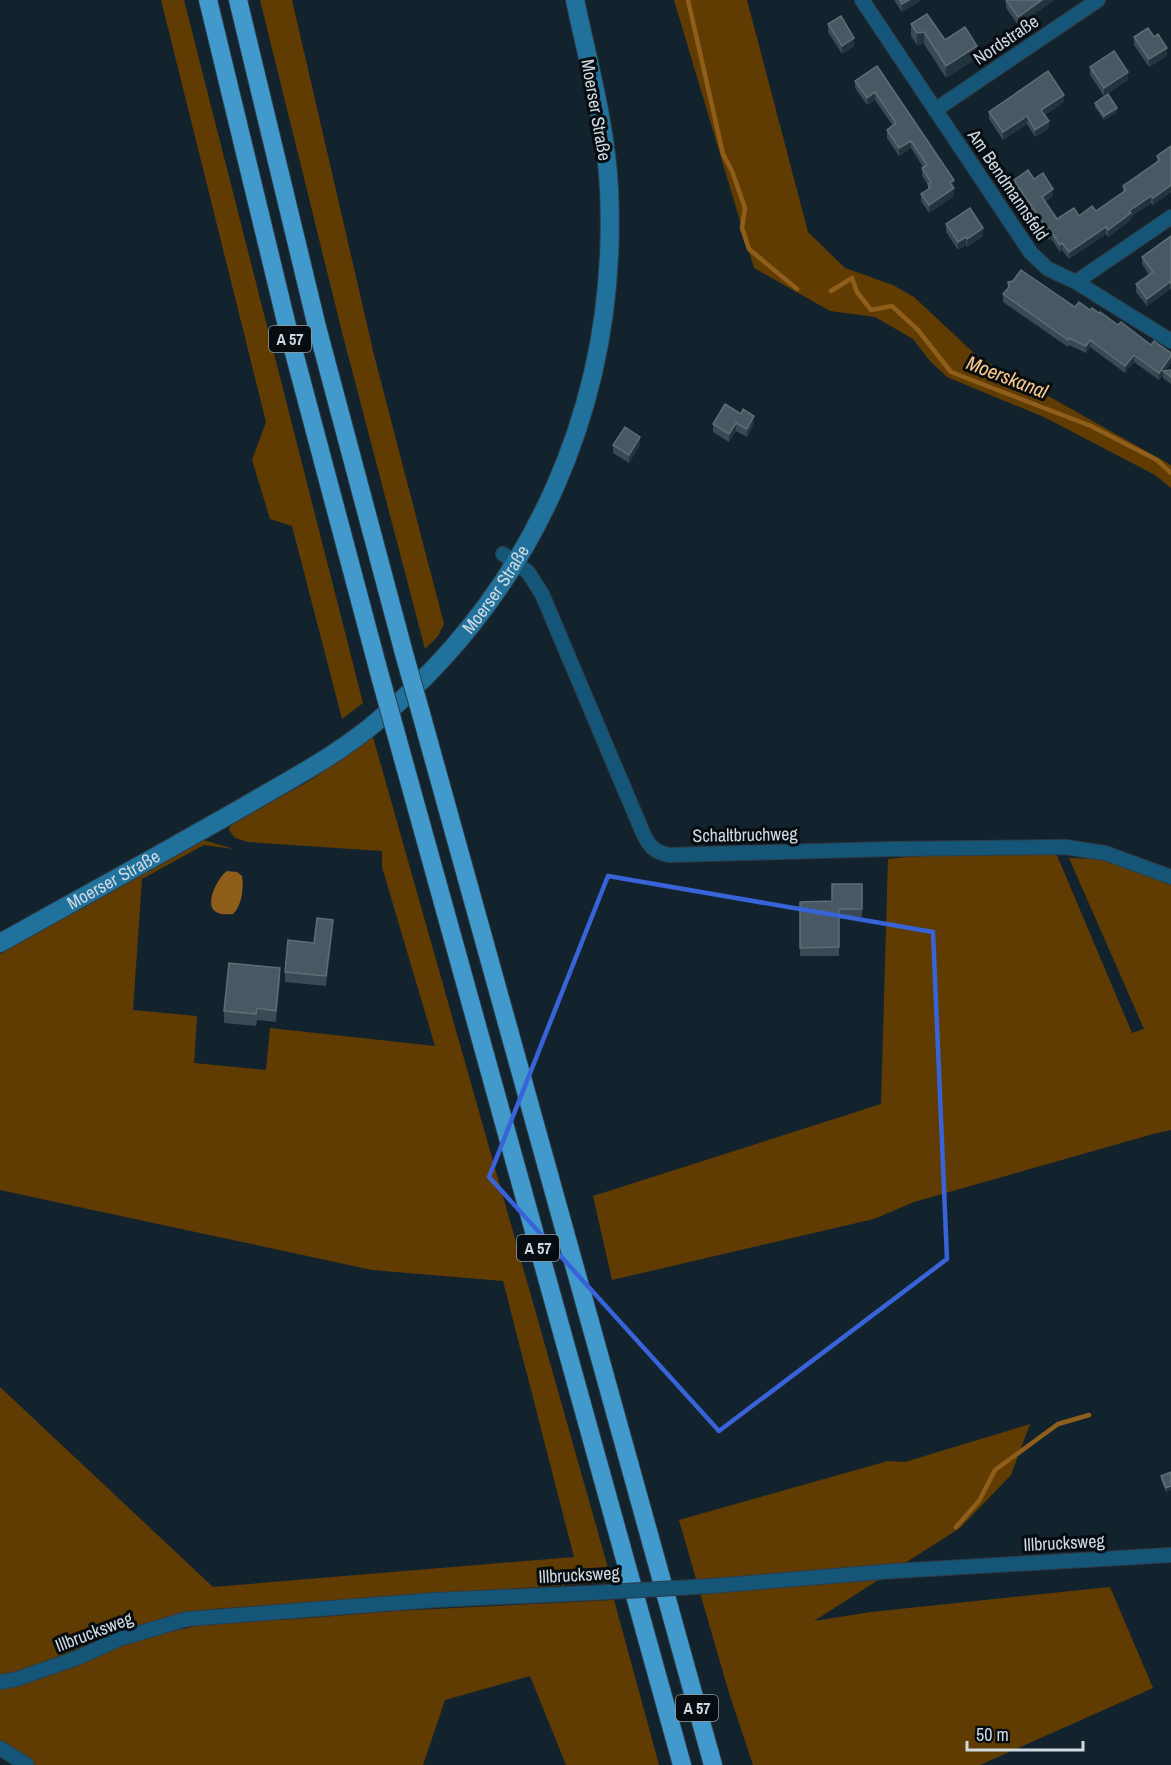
<svg xmlns="http://www.w3.org/2000/svg" width="1171" height="1765" font-family="'Archivo Narrow',sans-serif">
<style>
.green{fill:#613c02}
.water{fill:#8e5e1a}
.lines{fill:none;stroke-linecap:round;stroke-linejoin:round}
.stream{stroke:#8e5e1a;stroke-width:4.5}
.street-casing{stroke:#2d3d47;stroke-width:16}
.secondary-casing{stroke:#2d3d47;stroke-width:20}
.highway-casing{stroke:#2d3d47;stroke-width:20}
.street{stroke:#155678;stroke-width:14}
.secondary{stroke:#20729d;stroke-width:18}
.highway{stroke:#429acc;stroke-width:18}
.street-bridge-casing{stroke:#2d3d47;stroke-width:16;stroke-linecap:butt}
.highway-bridge-casing{stroke:#2d3d47;stroke-width:20;stroke-linecap:butt}
.street-bridge{stroke:#155678;stroke-width:14}
.highway-bridge{stroke:#429acc;stroke-width:18}
.wall{fill:#394a54}
.shaded-wall{fill:#23343f}
.building{fill:#495964;stroke:#5e6e77;stroke-width:1.5}
.marked{fill:none;stroke:#3863d9;stroke-width:4.5;stroke-linejoin:round}
.labels{text-anchor:middle;stroke-width:6;stroke-linejoin:round;paint-order:stroke}
.shield{fill:#060c10;stroke:#939ca2;stroke-width:1.5}
.shield-label{font-size:16px;font-weight:bold;fill:#cfdae0}
.street-label{font-size:18px;fill:#cfdae0;stroke:#060c10}
.water-label{font-size:20px;font-style:italic;fill:#fbc88e;stroke:#060c10}
</style>
<rect width="100%" height="100%" fill="#13232e"/>
<path class="green" d="M161,0H184L363,703L342,719L292,526L270,519L252,460L266,422Z
M260,0H292L374,355L444,624L438,636L425,649L342,332Z
M674,0H747L808,232L845,268L893,285L914,297L977,356L1171,465V488L1155,475L1046,418L947,377L930,361L913,339L875,317L830,311L754,268Z
M373,737L612,1582L211,1609L157,1620L111,1635L30,1668L0,1676V1387L213,1587L574,1557L503,1281L372,1270L0,1190V954L204,840L234,849L204,845L142,879L133,1010L197,1016L194,1063L266,1070L270,1028L435,1046L382,867V851L248,842L235,838L229,830L231,825L311,780Z
M1056,853L1132,1033L1144,1029L1069,858L1098,859L1171,882V1130L1153,1134L914,1202L874,1219L612,1280L593,1196L881,1104L888,859L917,856Z
M1030,1424L1011,1475L960,1528L814,1621L871,1612L1110,1587L1153,1688L980,1765H753L729,1693L679,1520L888,1461L905,1462Z
M614,1600L659,1765H566L530,1676L445,1700L423,1765H34L0,1743V1688L69,1666L140,1639L213,1622L297,1619L395,1611Z"/>
<path class="water" d="M227,871L237,872L242,876C244,887 242,906 233,914C229,914 222,915 218,913C202,907 218,877 227,871Z"/>
<g class="lines">
<path class="stream" d="M688,0L723,154L732,171L745,208L742,228L749,249L797,289
M831,291L852,278L857,292L871,310L892,306L918,330L951,372L1091,426L1157,460L1171,473
M956,1527L979,1501L995,1470L1058,1424L1089,1415"/>
<defs>
<path id="street" d="M862,0L1031,253L1048,269L1076,282L1171,341
M935,110L1098,0
M1076,282L1171,217
M503,554L528,572L542,594L643,833C649,846 654,852 669,855L892,849L1065,847L1105,853L1171,877
M711,1586L894,1571L1171,1555
M0,1682L17,1679L77,1658L119,1639L187,1619L435,1600L590,1593
M0,1748L27,1765"/>
<g id="secondary">
<path id="s1" d="M0,943C79,899 159,855 238,810C282,784 329,760 369,728C534,594 619,401 609,189C606,125 588,62 575,0"/>
</g>
<path id="highway" d="M208,0L288,330L380,676
M238,0L317,327L405,657
M420,710L713,1765
M395,730L682,1765"/>
</defs>
<use href="#street" class="street-casing"/>
<use href="#secondary" class="secondary-casing"/>
<use href="#highway" class="highway-casing"/>
<use href="#street" class="street"/>
<use href="#secondary" class="secondary"/>
<use href="#highway" class="highway"/>
<defs>
<path id="street-bridge" d="M590,1593L711,1586"/>
<path id="highway-bridge" d="M405,657L420,710
M380,676L395,730"/>
</defs>
<use href="#street-bridge" class="street-bridge-casing"/>
<use href="#highway-bridge" class="highway-bridge-casing"/>
<use href="#street-bridge" class="street-bridge"/>
<use href="#highway-bridge" class="highway-bridge"/>
</g>
<path class="wall" d="M894,0H921L902,12Z
M1006,0H1054L1018,25L1006,8Z
M828,24L854,46L842,54L828,32Z
M911,24L945,40L977,58L946,78L924,44L917,45L911,36Z
M1134,37L1167,56L1149,67L1134,45Z
M877,66L954,180V196L929,213L921,201V194L928,190V185L922,176V168L923,167L911,148L899,156L887,138V130L893,126L875,100L867,105L855,88V81Z
M1090,67L1128,80L1104,96L1090,75Z
M1064,102L1045,115L1049,128L1035,137L1027,124L1003,140L989,119V112Z
M1095,103L1117,112L1104,120L1095,107Z
M1171,146V192L1153,205L1151,203L1131,217V220L1108,237L1106,234L1069,259L1062,250L1060,252L1052,240L1050,241L1014,187V180L1034,179L1053,196L1045,202L1057,219L1079,216L1096,211L1123,192V186L1157,162V156Z
M946,224L983,236L967,247L966,245L958,250L946,232Z
M1171,236V290L1170,289L1147,306L1136,292V284L1149,275L1142,264V257Z
M1008,282L1075,307L1090,310L1099,313L1151,345L1171,353V363L1165,371L1171,370V384L1163,378V374L1159,380L1134,362L1125,373L1090,347L1086,353L1069,345L1068,347L1003,302V294L1008,288Z
M741,414L754,424L747,437L736,431L729,442L713,432V424Z
M613,445H640L629,463L613,453Z
M862,884V917L839,918V956H800V902L832,901Z
M333,931L326,986L285,982V972L314,943Z
M280,979L276,1022L257,1020L256,1026L224,1023V1011Z
M1171,1472V1490L1166,1492L1161,1480V1476Z"/>
<path class="shaded-wall" d="M909,0H921L902,12V4Z
M1042,0H1054L1018,25V17Z
M924,32V44L917,45V33Z
M854,38V46L842,54V46Z
M977,46V58L946,78V66Z
M1167,48V56L1149,67V59Z
M1128,72V80L1104,96V88Z
M875,92V100L867,105V98Z
M1064,95V102L1041,117V110Z
M1117,108V112L1104,120V116Z
M1027,116V124L1003,140V132Z
M1049,121V128L1035,137V130Z
M911,141V148L899,156V148Z
M954,180V188L950,191V183Z
M1171,185V192L1153,205V198Z
M954,188V196L929,213V205Z
M1053,189V196L1042,204V197Z
M1151,196V203L1131,217V220L1108,237V230L1129,211Z
M1106,227V234L1069,259V252Z
M983,228V236L967,247V239Z
M1052,233V240L1050,241V234Z
M966,237V245L958,250V242Z
M1062,243V250L1060,252V245Z
M1170,282V289L1147,306V299Z
M1090,340V347L1086,353V346Z
M1134,355V362L1125,373V366Z
M1171,356V363L1164,372L1163,371V374L1159,380V373Z
M754,416V424L747,437V429Z
M736,423V431L729,442V434Z
M640,437V445L629,463V455Z
M333,920V931L326,986V976Z
M280,968V979L276,1022V1011Z
M1171,1486V1490L1166,1492V1488Z"/>
<path class="building" d="M900,0H909L902,4Z
M1006,0H1042L1018,17Z
M927,14L945,40L965,27L977,46L946,66L924,32L917,33L911,24Z
M841,16L854,38L842,46L828,24Z
M1148,28L1154,37L1158,34L1167,48L1149,59L1134,37Z
M1114,51L1128,72L1104,88L1090,67Z
M877,66L954,180L950,183L954,188L929,205L921,194L930,188L928,184L931,182L922,168L927,165L911,141L899,148L887,130L896,123L875,92L867,98L855,81Z
M1048,71L1064,95L1041,110L1049,121L1035,130L1027,116L1003,132L989,112Z
M1108,94L1117,108L1104,116L1095,103Z
M1171,146V185L1153,198L1151,196L1129,211L1131,213L1108,230L1106,227L1069,252L1062,243L1060,245L1052,233L1050,234L1014,180L1028,170L1034,179L1043,173L1053,189L1042,197L1057,219L1074,208L1079,216L1092,206L1096,211L1126,190L1123,186L1160,160L1157,156Z
M970,208L983,228L967,239L966,237L958,242L946,224Z
M1171,236V283L1170,282L1147,299L1136,284L1153,272L1142,257Z
M1021,270L1075,307L1079,302L1090,310L1092,308L1099,313L1100,312L1118,325L1121,322L1151,345L1154,341L1171,353V356L1159,373L1134,355L1125,366L1090,340L1086,346L1069,338L1068,340L1003,294L1009,287L1008,282L1013,281Z
M1171,370V377L1163,371Z
M725,404L741,414L743,409L754,416L747,429L736,423L729,434L713,424Z
M625,427L640,437L629,455L613,445Z
M832,884H862V909H839V947L800,948V902L832,901Z
M317,918L333,920L326,976L285,972L288,940L314,943Z
M229,963L280,968L276,1011L257,1008L256,1014L224,1011Z
M1171,1472V1486L1166,1488L1161,1476Z"/>
<path class="marked" d="M608,876L933,932L947,1259L719,1431L489,1177Z"/>
<g class="labels">
<g class="shield">
<rect x="269" y="326" width="42" height="26" rx="4.5"/>
<rect x="517" y="1235" width="42" height="26" rx="4.5"/>
<rect x="676" y="1695" width="42" height="26" rx="4.5"/>
</g>
<g class="shield-label">
<text x="290" y="345">A 57</text>
<text x="538" y="1254">A 57</text>
<text x="697" y="1714">A 57</text>
</g>
<g class="street-label">
<text transform="translate(1006 40) rotate(-34)" y="6">Nordstraße</text>
<text transform="translate(596 110) rotate(80)" y="6">Moerser Straße</text>
<text transform="translate(1008 185) rotate(56)" y="6">Am Bendmannsfeld</text>
<text dy="6" stroke="none"><textPath href="#s1" startOffset="616">Moerser Straße</textPath></text>
<text transform="translate(745 835) rotate(-1)" y="6">Schaltbruchweg</text>
<text dy="6" stroke="none"><textPath href="#s1" startOffset="130">Moerser Straße</textPath></text>
<text transform="translate(1064 1543) rotate(-3)" y="6">Illbrucksweg</text>
<text transform="translate(579 1575) rotate(-3)" y="6">Illbrucksweg</text>
<text transform="translate(94 1632) rotate(-21)" y="6">Illbrucksweg</text>
</g>
<g class="water-label">
<text transform="translate(1007 377) rotate(21)" y="7">Moerskanal</text>
</g>
</g>
<path d="M967 1741v9h116v-9" fill="none" stroke="#cfdae0" stroke-width="3"/>
<text x="976" y="1741" font-size="18" fill="#cfdae0" stroke="#060c10" stroke-width="4.5" paint-order="stroke">50 m</text>
</svg>
